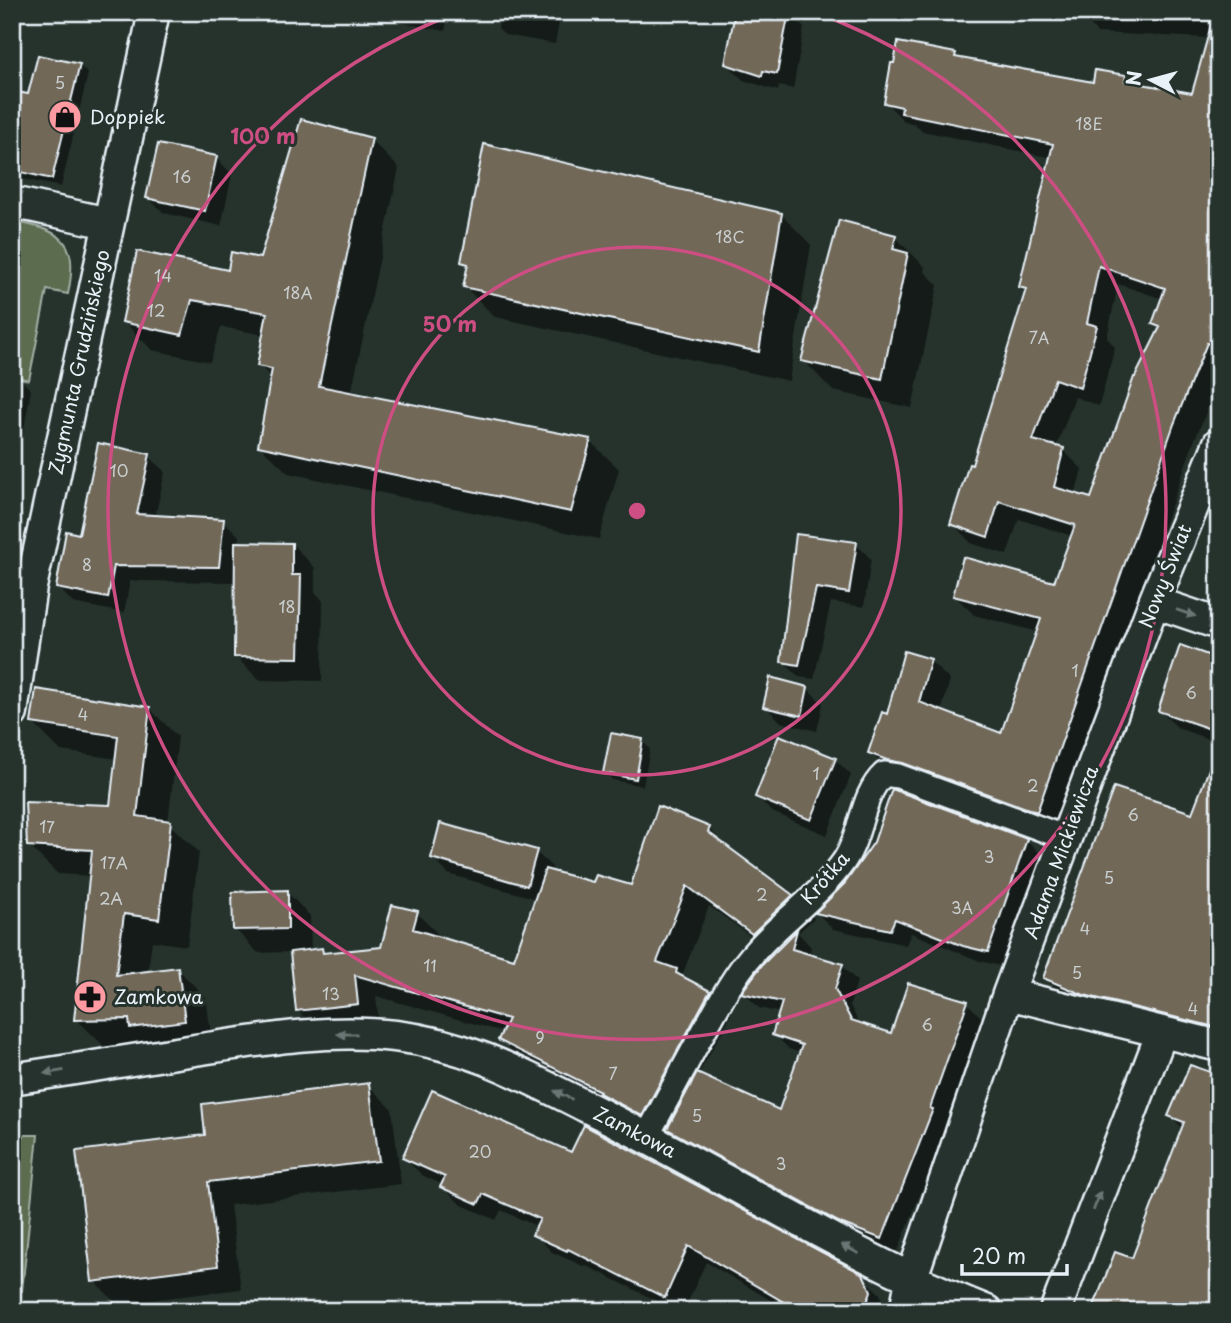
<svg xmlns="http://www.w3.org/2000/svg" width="1231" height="1323" font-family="'Playpen Sans',sans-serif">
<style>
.green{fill:#5b6c4f;stroke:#a2aea4;stroke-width:2}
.shadow{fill:#0007;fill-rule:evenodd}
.building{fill:#716859;stroke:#e8f1f8;stroke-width:2;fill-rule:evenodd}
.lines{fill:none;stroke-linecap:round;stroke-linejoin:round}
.pedestrian-casing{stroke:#e8f1f8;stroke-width:28}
.minor-casing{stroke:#e8f1f8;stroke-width:35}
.pedestrian{stroke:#26332d;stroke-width:23}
.minor{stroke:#26332d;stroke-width:30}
.oneway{fill:#6a7674}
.ring{fill:none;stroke:#cc4e82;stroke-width:3.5}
.labels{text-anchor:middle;stroke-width:6;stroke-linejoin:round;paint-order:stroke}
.number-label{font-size:16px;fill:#cacfd0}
.poi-label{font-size:19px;fill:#e8f1f8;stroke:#26332d;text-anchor:start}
.street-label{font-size:19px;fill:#e8f1f8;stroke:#26332d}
.centre{fill:#cc4e82;stroke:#26332d;stroke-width:3.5}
.ring-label{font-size:21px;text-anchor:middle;font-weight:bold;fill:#cc4e82;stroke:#26332d;stroke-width:6;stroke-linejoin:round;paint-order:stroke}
</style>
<rect width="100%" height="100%" fill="#26332d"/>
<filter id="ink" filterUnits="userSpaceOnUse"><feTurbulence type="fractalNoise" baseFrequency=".0143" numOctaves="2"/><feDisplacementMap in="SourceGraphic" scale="14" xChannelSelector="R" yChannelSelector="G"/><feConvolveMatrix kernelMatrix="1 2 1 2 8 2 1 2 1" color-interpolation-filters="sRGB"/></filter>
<g filter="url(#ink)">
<path class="green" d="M12,221C63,231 79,240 68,294L47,290L29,380L12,376Z
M25,1135H38L22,1291L12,1290V1152L15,1143Z"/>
<path class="shadow" d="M74,12H142L139,25Z
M376,12H399L438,20L439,16L417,12H449L445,31L383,19Z
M501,12H561L555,44L505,35L498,28Z
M789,12L804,28L793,89L779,86L778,91L743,80L727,64Z
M1078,12H1219V381L1193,444L1056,830L889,772L870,752L888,716L930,661L950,680L941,713L1002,736L1038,632L974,615L955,596L1055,584L1072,536L1019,519L1007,555L971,543L952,523L973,467L1027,293L1021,287L1052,158L922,131L915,124L905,122L886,103L900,44L956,55L961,60L1094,84L1125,77L1131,84L1194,95L1209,38L1097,33ZM1118,284L1163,299L1154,323L1161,330L1092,500L1075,495L1082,469L1063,450L1056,448L1075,397L1099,406L1115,347L1107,338Z
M79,65L88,74L61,187L13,177L12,92L30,96Z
M371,140L399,168L351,394L590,441L619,469L599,539L288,473L259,445L272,378L259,365L265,335L221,327L210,362L152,350L124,322L229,272L261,260Z
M216,158L232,174L221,226L164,213L148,198Z
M781,214L811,245L789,381L495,317L465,287L469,268L463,261Z
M895,237L925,267L924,271L938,285L912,408L833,391L803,360Z
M12,371L31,390L18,462L12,461Z
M149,456L165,472L155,517L224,521L239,536V543L292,544L315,568V592L323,601L322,681L259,680L235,656L236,582L130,581L124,613L73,603L58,587L80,536Z
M797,536L856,544L871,559L864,607L831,602L814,679L799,677L783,661Z
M1219,660V743L1178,728L1160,711Z
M807,688L823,704L817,731L781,722L765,706Z
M149,708L178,737L168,823L199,852L187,946L152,941L148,972L177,969L206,997L213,1049L105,1047L76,1019L92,876L58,874L29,846L112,807L117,759L61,751L33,723Z
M642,741L650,749L643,786L613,780L605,773Z
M835,759L851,775L827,835L772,812L757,797Z
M1219,806V1040L1063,995L1045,978L1193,816Z
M709,828L731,851L792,896L814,918L798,933L811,947L809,956L842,966L857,981L850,1005L859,1024L892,1035L967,1003L982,1018L945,1124L947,1126L897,1253L857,1237L684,1144L669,1128L665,1136L522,1062L500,1039L503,1032L376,996L379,1026L320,1033L298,1011L292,952L258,953L235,929L287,892L310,916L311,951L321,950L326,954L382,949L417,913L439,935L438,938L515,961L537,899L448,874L433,858L536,852L552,867L551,872L594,885L632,887ZM709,906L775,954L744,993L759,1008L781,1013L774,1034L789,1049L801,1053L780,1112L698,1075L731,1015L709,993L682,976Z
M1027,840L1042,856L1004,967L980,961L911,933L906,945L833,929L817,913Z
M1219,1077L1133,1260L1183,1129L1170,1115Z
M368,1085L392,1109L401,1184L230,1205L241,1289L117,1304L94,1281L207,1136Z
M572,1154L862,1275L880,1294L887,1311H789L706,1262L684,1311H677L585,1265V1267L552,1252L535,1234L538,1227L501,1210L496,1220L460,1204L443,1187V1185L422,1175L404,1158Z"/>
<path class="building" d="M735,12H789L777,74L763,71L762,76L725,64Z
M1210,29L1219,31V144L1209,181L1219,184V322L1211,344L1207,343L1174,424L1037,812L903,763L887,760L868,753L882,712L887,714L904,651L931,659L919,702L1001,733L1041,619L953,596L963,557L1054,582L1075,525L999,501L988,537L950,524L969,464L972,465L1026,289L1019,287L1053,144L901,113L902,107L884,103L891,63H894L898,42L956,53L955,57L1093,82L1095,70L1126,75L1125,81L1192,93ZM1099,266L1165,288L1152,324L1160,327L1135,377H1134L1091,498L1054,487L1064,448L1033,440L1055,379L1080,388L1097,326L1087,323Z
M38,55L80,64L52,179L12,170V91L28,94Z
M301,119L372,138L319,386L591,439L571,512L258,446L272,369L257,366L267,313L192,300L182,335L122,322L137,251L228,270L231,252L260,258Z
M158,144L217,156L205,211L146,198Z
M484,144L782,213L759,352L463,287L468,264L461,262Z
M839,220L896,235L893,249L908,253L882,379L801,361Z
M98,443L150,454L137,514L224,519L219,567L114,566L108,598L56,588L66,531L79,534Z
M796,534L857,542L849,593L816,588L799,665L781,662Z
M235,542L292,543V575H301L299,658L234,657Z
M1180,645L1219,659V732L1158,711Z
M770,677L808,687L802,716L763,707Z
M36,689L150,707L137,816L171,821L159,919L124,914L116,975L178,967L185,1021L130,1028L129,1019L74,1020L92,850L27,846L25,802L110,805L118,736L31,723Z
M611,733L643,739L636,779L603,773Z
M779,735L836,758L811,820L755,797Z
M1216,751H1219V1028L1084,995L1043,978L1114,787L1192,813Z
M892,789L1027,839L988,952L963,946L895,919L890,930L815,913L845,883L874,842Z
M658,806L710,827L708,832L793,895L752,934L687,886L657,962L677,969L676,973L710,991L642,1116L599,1093L600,1091L498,1040L508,1019L355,975L358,1004L296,1011L290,952L322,948L323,953L381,947L392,905L418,911L413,929L514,959L545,869L593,882L596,875L631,885Z
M440,823L537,850L527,886L431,858Z
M288,890V929L233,930L232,892Z
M797,930L792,949L843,964L835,989L851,1020L891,1033L908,983L968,1001L930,1108L933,1109L882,1239L840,1223L667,1129L697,1073L779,1110L802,1045L772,1035L782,1002L741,993L762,965Z
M1190,1065L1219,1075V1311H1092L1115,1252L1132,1258L1184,1122L1168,1116Z
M369,1083L379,1161L208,1182L218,1266L92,1282L76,1151L205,1135L202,1104Z
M432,1090L571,1152L584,1125L863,1274L871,1291L864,1311H799L688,1246L665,1298L568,1249L567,1251L532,1235L540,1219L483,1194L478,1204L440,1187L445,1177L402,1158Z"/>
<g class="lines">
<defs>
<path id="pedestrian" d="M647,1136C665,1103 683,1070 700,1038C716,1010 730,981 751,956C779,922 819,897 844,861C862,835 861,795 884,774L898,776L1066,838"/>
<path id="minor" d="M12,202L108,223
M1154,602L1219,624
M12,713L31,587L154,12
M1008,994L1219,1046
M12,1079C73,1069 134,1060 195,1050C261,1040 328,1028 395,1036C467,1044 523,1075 587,1107C721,1173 847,1256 987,1311
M905,1311L911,1280L1008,994L1154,602L1219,443
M1055,1311L1162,1032"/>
</defs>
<use href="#pedestrian" class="pedestrian-casing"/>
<use href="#minor" class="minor-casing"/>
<use href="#pedestrian" class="pedestrian"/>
<use href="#minor" class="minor"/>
</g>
<defs><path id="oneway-solid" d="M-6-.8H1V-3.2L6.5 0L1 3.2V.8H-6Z" transform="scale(1.75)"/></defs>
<g class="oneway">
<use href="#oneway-solid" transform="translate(1186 613) rotate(19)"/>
<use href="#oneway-solid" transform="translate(347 1034) rotate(-180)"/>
<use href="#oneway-solid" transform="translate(54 1072) rotate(171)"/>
<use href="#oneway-solid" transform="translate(563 1095) rotate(-154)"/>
<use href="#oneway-solid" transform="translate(1097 1201) rotate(-69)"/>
<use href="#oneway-solid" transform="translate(850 1249) rotate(-153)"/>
</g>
</g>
<g class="ring">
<circle cx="637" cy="511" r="264"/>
<path d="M814 12A529 529 0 1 1 460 12"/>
</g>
<defs>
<symbol id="shop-disc" viewBox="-11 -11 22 22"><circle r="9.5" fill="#ff9aa2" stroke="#26332d"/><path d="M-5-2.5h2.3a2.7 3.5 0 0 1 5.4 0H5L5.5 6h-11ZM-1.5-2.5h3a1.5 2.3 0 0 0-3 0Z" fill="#111"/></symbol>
<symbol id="pharmacy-disc" viewBox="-11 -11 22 22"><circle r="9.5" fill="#ff9aa2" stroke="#26332d"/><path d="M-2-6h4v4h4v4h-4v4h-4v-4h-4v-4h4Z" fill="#111"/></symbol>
</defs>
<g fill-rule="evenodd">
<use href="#shop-disc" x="46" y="98" width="38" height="38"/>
<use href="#pharmacy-disc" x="71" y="978" width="38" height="38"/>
</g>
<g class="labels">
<g class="number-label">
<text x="60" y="89">5</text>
<text x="1089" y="130">18E</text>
<text x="182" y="183">16</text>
<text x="730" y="243">18C</text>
<text x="163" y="282">14</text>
<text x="298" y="299">18A</text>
<text x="156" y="317">12</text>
<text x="1039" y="344">7A</text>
<text x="119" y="477">10</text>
<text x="87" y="571">8</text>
<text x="287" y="613">18</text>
<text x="1075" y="677">1</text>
<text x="1191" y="699">6</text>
<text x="83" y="721">4</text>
<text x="816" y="780">1</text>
<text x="1033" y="792">2</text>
<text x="1133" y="821">6</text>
<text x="47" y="833">17</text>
<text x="989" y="863">3</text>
<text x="114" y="869">17A</text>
<text x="1109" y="884">5</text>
<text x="762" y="901">2</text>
<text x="111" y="905">2A</text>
<text x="962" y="914">3A</text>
<text x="1085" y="935">4</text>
<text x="430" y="972">11</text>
<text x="1077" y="979">5</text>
<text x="331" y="1000">13</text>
<text x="1193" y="1015">4</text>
<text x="927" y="1031">6</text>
<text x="540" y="1044">9</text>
<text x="613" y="1080">7</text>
<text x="697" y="1122">5</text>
<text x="480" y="1158">20</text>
<text x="781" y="1170">3</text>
</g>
<g class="poi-label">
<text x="90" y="124">Doppiek</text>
<text x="114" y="1004">Zamkowa</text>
</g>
<g class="street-label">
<text transform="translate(79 362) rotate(-78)" y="7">Zygmunta Grudzińskiego</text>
<text transform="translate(1165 576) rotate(-68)" y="7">Nowy Świat</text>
<text transform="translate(1061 852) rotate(-70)" y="7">Adama Mickiewicza</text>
<text transform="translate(825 878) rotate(-49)" y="7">Krótka</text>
<text transform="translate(635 1132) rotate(27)" y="7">Zamkowa</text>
</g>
</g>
<circle cx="637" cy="511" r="10" class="centre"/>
<g class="ring-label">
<text x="263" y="144">100 m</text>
<text x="450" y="332">50 m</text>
</g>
<rect width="1231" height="1323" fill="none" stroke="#26332d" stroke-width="42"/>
<rect x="21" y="21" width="1189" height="1281" fill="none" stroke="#e8f1f8" stroke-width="2.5" filter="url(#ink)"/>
<g transform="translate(1151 80) rotate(276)" stroke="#26332d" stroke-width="5" paint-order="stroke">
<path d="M0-5L12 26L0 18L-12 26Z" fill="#e8f1f8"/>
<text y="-10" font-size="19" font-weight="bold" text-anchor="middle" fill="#e8f1f8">N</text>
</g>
<path d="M962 1264v10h105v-10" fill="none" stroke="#e8f1f8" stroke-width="3.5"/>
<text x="972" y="1264" font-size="21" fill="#e8f1f8" stroke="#26332d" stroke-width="5" paint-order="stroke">20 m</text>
</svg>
